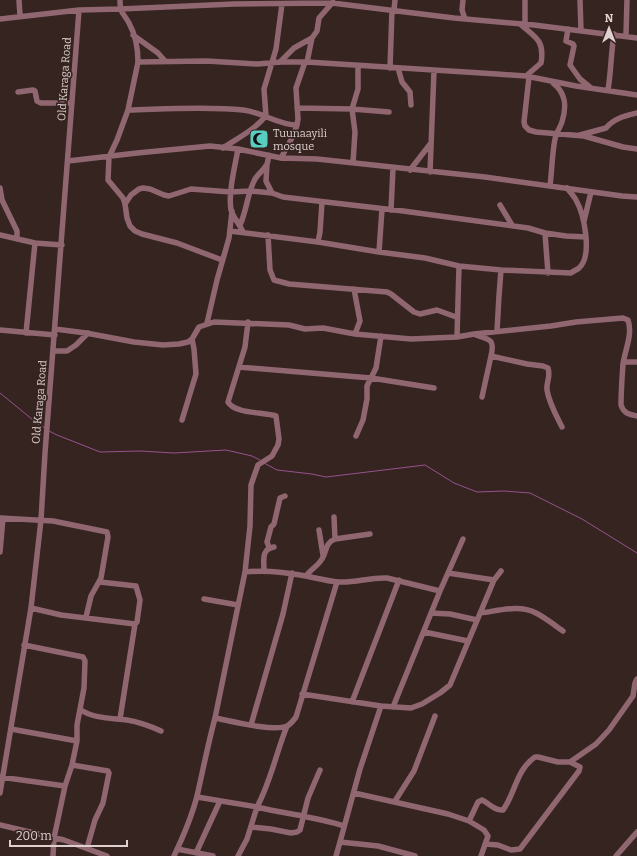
<svg xmlns="http://www.w3.org/2000/svg" width="637" height="856" font-family="Bitter,serif">
<style>
.lines{fill:none;stroke-linecap:round;stroke-linejoin:round}
.stream{stroke:#96528e;stroke-width:1}
.minor{stroke:#906771;stroke-width:5.5}
.labels{text-anchor:middle;stroke-width:3.5;stroke-linejoin:round;paint-order:stroke}
.street-label{font-size:11px;fill:#ded1cf;stroke:#362420}
.poi-label{font-size:11px;fill:#ded1cf;stroke:#362420;text-anchor:start}
</style>
<rect width="100%" height="100%" fill="#362420"/>
<g class="lines">
<path class="stream" d="M0,393L38,424L45,428
M49,431L57,435L100,452L140,451L174,453L226,450L252,456L260,460
M264,463L277,470L312,474L326,477L425,465L454,483L477,492L504,491L530,493L582,519L637,553"/>
<path class="minor" d="M19,0L20,16
M120,0C120,14 123,12 129,23C135,34 138,49 138,62
M463,0L462,10L465,19
M525,0V24
M580,0L581,30
M394,10L395,0
M0,19L79,10L120,9L234,4L332,3L454,18L534,25L637,38
M520,24C535,37 545,40 541,63L526,76
M568,29L566,41L573,44L574,46L570,65L580,79L591,88
M133,35L158,53L165,61
M626,35L627,0
M280,62L294,48L312,38
M307,62L312,38L317,31L319,18L333,2
M390,68L392,10
M398,68L402,82L410,92L411,105
M529,77L524,122L525,126L529,130L536,132L584,136L623,147L637,149
M608,90C611,72 611,53 614,34
M18,92L33,90L35,91L37,101L41,103H72
M297,108L352,109L389,112
M128,110C165,109 207,106 243,110C262,112 278,125 297,125
M580,135L606,128C614,118 625,116 637,113
M223,148C238,138 254,130 266,116L264,89L276,49L282,4
M238,149C235,166 228,193 231,210C233,217 240,225 243,232
M281,158L293,136L297,125L298,119L296,88L305,62
M68,161L137,153L210,146L238,149L281,158L317,159L485,177L622,196L637,197
M353,163L355,132L352,109L358,89V66
M267,164L266,181L272,193
M410,170L431,143
M430,172L434,71
M550,186C552,170 552,154 555,139C556,133 560,128 562,122C567,106 566,93 553,83
M0,188L2,200L17,231V239
M125,204L131,195L139,189L143,188L150,189L164,195L169,196L191,189L231,192L250,191L272,193L283,197L403,211L528,228L545,233L548,273
M500,205L512,225
M391,210L393,168
M584,221L591,192
M240,225C247,210 247,194 255,179C258,174 264,170 267,164C268,162 268,158 269,155
M230,231L318,242L379,252L425,258L459,266L501,270L571,273C573,271 577,270 579,268C593,256 584,214 576,200C574,196 570,192 567,188
M545,233L566,236L586,237
M0,235L35,243L62,245
M268,235L270,270L274,280L289,284L387,292L391,294L414,312L420,314L437,310L456,317
M318,242L320,232L322,202
M379,252L382,209
M222,260L177,243L142,234L135,231L130,226L127,218L125,204L123,198L108,180L109,157L117,140L128,110L138,62L207,61L258,64L280,62H307L497,74L526,76L576,86L637,95
M354,289L360,321L355,334
M207,323L217,280L229,238L232,211
M55,329L86,333L134,342L163,345L179,344L188,342L192,339L199,327L214,322L289,325L305,329L323,328L355,334L411,339L457,337L474,334L551,326L576,322L623,318L628,320C633,334 625,350 623,364C622,378 621,391 621,405C624,414 629,414 637,416
M0,330L55,335
M497,331L499,296L501,270
M26,333L35,243
M476,335C490,340 495,339 491,356L527,364L543,366L548,368C551,377 546,382 547,390C549,403 556,415 562,427
M457,337L459,266
M53,351H67L76,345L88,333
M624,362H637
M239,367L371,378L434,388
M482,397L491,356
M182,420L196,374L194,349L192,339
M356,436L363,420L367,399V386L376,368L381,336
M0,518L53,521L107,532L108,537L101,578L91,596L86,617
M319,530L323,555
M335,539L370,534
M269,547L267,542L271,527L274,524L280,498L285,496
M0,552L3,518
M264,571C264,560 261,549 274,547
M245,572L250,526L251,485L258,465L272,456L278,445L279,439L276,416C263,412 235,414 228,402L245,347L248,322
M448,573L494,580
M306,576C311,569 318,566 322,559C327,551 325,543 335,539L334,517
M204,599L238,605
M31,608L61,615L135,624L137,622L140,600L136,586L100,582
M431,613L450,614L477,620
M480,613C498,611 519,604 536,613C546,618 554,625 563,631
M424,632L468,641
M24,645L83,657L85,661L84,688L77,725V741L72,765L65,786
M302,694L381,706L411,708L422,704L440,693L450,685L494,580L501,571
M352,702L399,580
M393,707L440,591L463,539
M81,710C95,719 112,718 127,720C139,722 150,726 161,731
M215,718C231,721 273,732 287,726C291,724 293,721 296,717L337,582
M120,719L135,624
M251,725L283,614L292,573
M287,726C276,753 271,781 257,807C286,814 316,817 344,826
M11,729L77,741
M570,762L596,744L609,730L633,696L635,683L637,679
M72,765L108,771L109,773L103,803L95,820L87,848
M0,777L65,786L54,838L53,856
M0,793L31,608L41,520L45,453L79,10
M354,793L448,814L469,821L484,830L488,836L481,856
M197,797L257,807L247,839L238,856
M395,801L414,771L435,716
M469,821L478,802L482,800C489,803 494,811 503,810C515,794 516,770 535,757H538L558,762H570L580,767L579,771L520,849L511,850L498,845L485,844
M0,825L64,840L107,856
M251,827L271,829L291,833L297,832L300,830L308,798L320,770
M340,842L360,769L381,706
M177,849L213,856
M196,853L220,801
M174,856C183,837 192,816 197,796C203,770 208,744 215,718L245,572C265,570 285,572 306,576C316,578 327,581 339,582C355,583 371,577 387,578L440,591
M336,856L340,842L378,846L415,856
M616,856L637,832"/>
</g>
<defs>
<symbol id="mosque-square" viewBox="-11 -11 22 22"><rect x="-9" y="-9" width="18" height="18" rx="4" fill="#57cec1" stroke="#362420"/><path d="M3.5-4.9A6 6 0 1 0 3.5 4.9A5 5 0 1 1 3.5-4.9Z" fill="#111"/></symbol>
</defs>
<g fill-rule="evenodd">
<use href="#mosque-square" x="248" y="128" width="22" height="22"/>
</g>
<g class="labels">
<g class="street-label">
<text transform="translate(64 79) rotate(-86)" y="4">Old Karaga Road</text>
<text transform="translate(39 402) rotate(-85)" y="4">Old Karaga Road</text>
</g>
<g class="poi-label">
<text x="273" y="137">Tuunaayili<tspan x="273" dy="13">mosque</tspan></text>
</g>
</g>
<g transform="translate(609 28)" stroke="#362420" stroke-width="3" paint-order="stroke">
<path d="M0-3L7 15L0 10L-7 15Z" fill="#ded1cf"/>
<text y="-6" font-size="11" font-weight="bold" text-anchor="middle" fill="#ded1cf">N</text>
</g>
<path d="M10 840v6h117v-6" fill="none" stroke="#ded1cf" stroke-width="2"/>
<text x="16" y="840" font-size="12" fill="#ded1cf" stroke="#362420" stroke-width="3" paint-order="stroke">200 m</text>
</svg>
